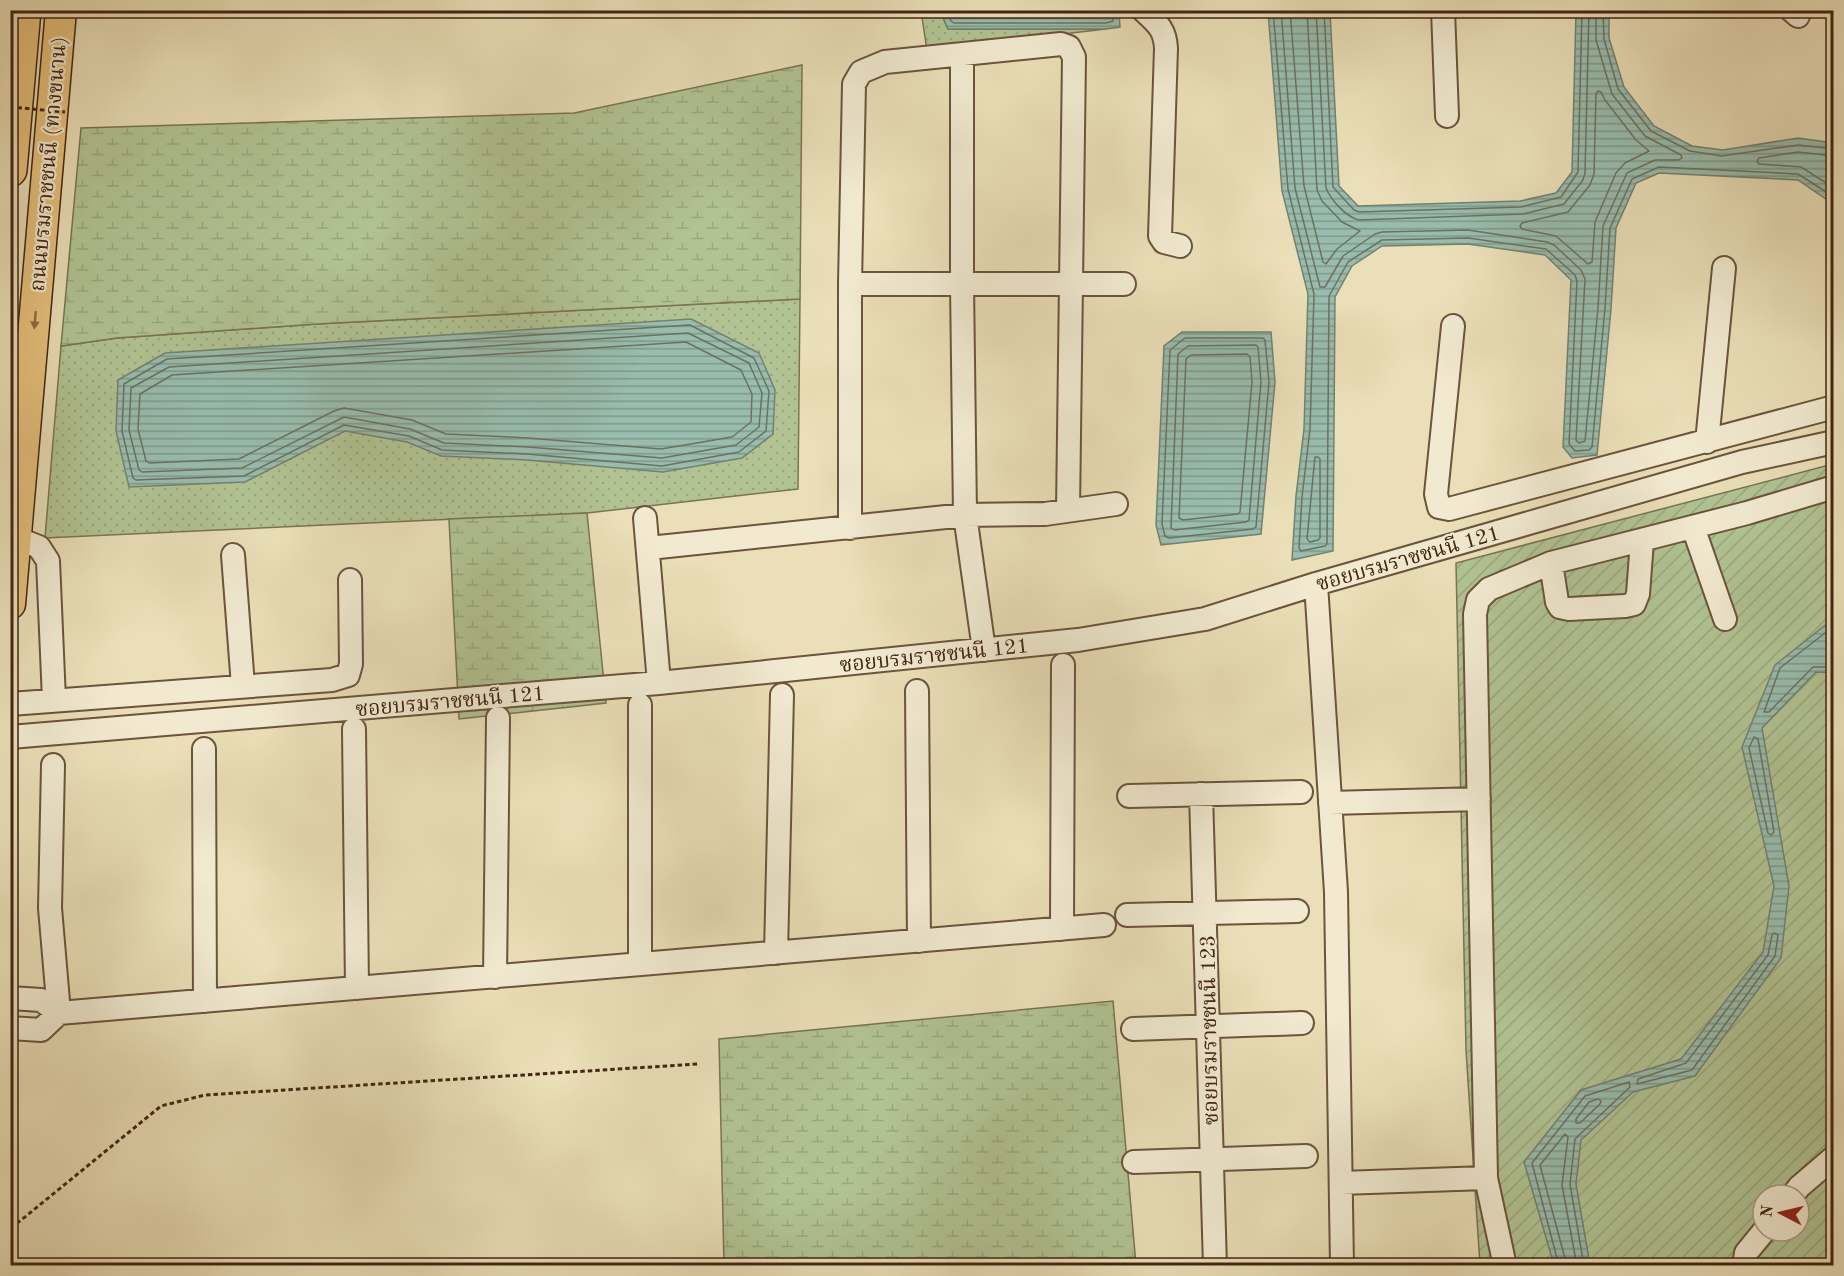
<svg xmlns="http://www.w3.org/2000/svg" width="1844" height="1276" font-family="'Old Standard TT','Noto Serif Thai',serif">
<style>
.grass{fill:url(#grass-dots);stroke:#7a7453;stroke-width:1.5}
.wetland{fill:url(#wetland-marsh);stroke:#7a7453;stroke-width:1.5}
.garden{fill:url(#garden-furrows);stroke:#7a7453;stroke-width:1.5;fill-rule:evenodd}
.water{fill:url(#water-rules);stroke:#768070;stroke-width:1.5}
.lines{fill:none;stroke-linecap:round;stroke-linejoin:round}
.shore{stroke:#6d7160;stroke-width:1.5}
.minor-casing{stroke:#6c543c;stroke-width:26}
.major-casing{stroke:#422513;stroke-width:33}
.highway-casing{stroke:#422513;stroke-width:36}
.path{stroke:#422513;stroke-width:3;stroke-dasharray:4.5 3;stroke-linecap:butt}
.minor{stroke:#f1ead1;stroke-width:22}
.major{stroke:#e5c07c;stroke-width:30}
.highway{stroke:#e5c07c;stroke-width:33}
.path-bridge{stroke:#422513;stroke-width:3;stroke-dasharray:4.5 3;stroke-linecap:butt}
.oneway{fill:#8b6b42}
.labels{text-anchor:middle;stroke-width:4.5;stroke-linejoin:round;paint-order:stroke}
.street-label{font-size:21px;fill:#422513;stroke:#f1ead1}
</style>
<defs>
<pattern id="grass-dots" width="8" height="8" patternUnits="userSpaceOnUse" patternTransform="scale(1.5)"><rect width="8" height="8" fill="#b1c393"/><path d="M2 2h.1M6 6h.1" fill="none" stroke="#99a77e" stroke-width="1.8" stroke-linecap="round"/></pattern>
<pattern id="wetland-marsh" width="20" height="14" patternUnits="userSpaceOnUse" patternTransform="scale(1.5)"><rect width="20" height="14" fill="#b1c393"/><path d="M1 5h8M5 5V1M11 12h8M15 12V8" fill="none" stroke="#99a77e"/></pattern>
<pattern id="garden-furrows" width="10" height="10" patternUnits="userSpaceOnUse" patternTransform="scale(1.5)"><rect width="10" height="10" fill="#b1c393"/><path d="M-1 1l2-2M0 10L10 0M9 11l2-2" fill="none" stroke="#99a77e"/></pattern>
<pattern id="water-rules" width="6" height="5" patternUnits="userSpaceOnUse" patternTransform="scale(1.5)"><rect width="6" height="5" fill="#98bdae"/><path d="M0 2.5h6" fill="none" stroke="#7e998c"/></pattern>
</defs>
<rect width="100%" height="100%" fill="#eadfb8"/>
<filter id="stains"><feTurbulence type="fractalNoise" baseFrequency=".00333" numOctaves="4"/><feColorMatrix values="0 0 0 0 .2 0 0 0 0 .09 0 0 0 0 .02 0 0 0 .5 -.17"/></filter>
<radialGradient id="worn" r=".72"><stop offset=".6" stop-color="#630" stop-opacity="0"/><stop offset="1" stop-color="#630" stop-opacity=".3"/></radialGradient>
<path class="grass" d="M921,11H940L948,29H1106L927,50Z
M800,299L798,489L587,513L45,538L61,346L117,338L317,324Z"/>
<path class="wetland" d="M802,65L800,299L317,324L117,338L61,346L81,128L574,113Z
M587,513L606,703L459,719L449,519Z
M1113,1001L1136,1265H724L719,1039Z"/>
<path class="garden" d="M1833,464V1265H1480L1466,1050L1456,563ZM1763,1195H1799V1231H1763Z"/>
<path class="water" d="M1609,10V38L1624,87L1654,126L1692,146L1723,150L1798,138L1833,143V208L1830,202L1798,180L1659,173L1636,183L1616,228L1611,309L1597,455L1572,458L1563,447L1571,280L1545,255L1468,244L1382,246L1352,266L1335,297L1333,551L1292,560L1296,496L1304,429L1308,294L1282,191L1268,11H1330L1339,186L1358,206L1520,201L1556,193L1572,172L1576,11Z
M940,11H1119L1120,27L1106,29H948Z
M691,319L759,353L775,390L773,434L742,458L663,472L527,460L441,456L407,442L345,431L245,482L129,487L116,431L118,380L165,353Z
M1182,332H1271L1275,382L1261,534L1161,545L1156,525L1164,346Z
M1833,619V673L1816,672L1762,728L1789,886L1781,958L1695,1076L1633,1092L1581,1140L1576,1184L1590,1265H1554L1524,1162L1581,1090L1681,1059L1763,952L1774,886L1742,747L1775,665Z"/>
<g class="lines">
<path class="shore" d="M947,10L951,21L954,23H1106L1113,21V10
M955,10L959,16L1103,15L1106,10
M1273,10L1288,189L1314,294L1310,429L1302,497L1299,548L1301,551L1325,546L1327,544L1329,296L1348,262L1382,240L1468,238L1546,249L1575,275L1577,281L1569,444L1575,451L1589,450L1592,447L1605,308L1610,228L1632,179L1659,167L1798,174L1834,197
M1281,10L1295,188L1320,287H1325L1343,256L1375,234L1382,232L1468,230L1547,242L1554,245L1581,270L1585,279L1576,440L1579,443L1585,441L1598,308L1603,226L1627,173L1655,160H1679L1682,158L1681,155L1645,136L1612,94L1596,40V10
M1290,10L1304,186L1323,262L1326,264L1337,249L1360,231L1342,222L1322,201L1317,190L1307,10
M1316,10L1326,188C1331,200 1346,217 1359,220L1523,214L1564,204L1583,180L1585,173L1589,10
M1324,10L1333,187L1354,210L1359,212L1521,207L1561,197L1578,172L1582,10
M1603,10L1604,39L1618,89L1651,131L1690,151L1722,156L1798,145L1834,149
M1598,91L1601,92L1605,100L1636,140L1649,151L1625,163L1616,173L1595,222L1592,262L1588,264L1556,236L1522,229L1520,226L1522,223L1568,212L1590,185L1594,174L1596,94Z
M1834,156L1798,152L1759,158L1757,161L1759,164L1801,167L1834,188
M690,325L754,358L769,391L766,431L739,452L662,466L527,454L442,450L409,436L344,425L244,476L136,480L133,478L122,431L124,384L167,359Z
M688,333L749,363L762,393L759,427L736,445L662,458L528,447L444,443L410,429L344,417L242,468L142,472L139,470L129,430L131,388L169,367Z
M1185,338H1263L1265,340L1269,382L1256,527L1253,529L1169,538L1165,536L1162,524L1170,350Z
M686,342L741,370L752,394L751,422L732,437L661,449L528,438L446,434L412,420L344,408L334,411L239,459L149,463L146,461L138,429L140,394L172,375Z
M1188,346L1256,345L1258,347L1261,382L1249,520L1246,522L1174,530L1171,528L1178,354Z
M1191,355L1247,354L1250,357L1252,382L1240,512L1238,514L1183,520L1179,518L1186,359Z
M1315,457H1318L1320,459V538L1318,540L1310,542L1307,539Z
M1834,626L1780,668L1764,712H1769L1813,667H1834
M1754,737L1758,739L1774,832L1771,835L1768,833L1749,748Z
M1774,933L1778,935L1775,956L1692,1070L1637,1084L1638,1079L1686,1063L1768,955L1772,935Z
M1598,1099L1601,1101L1600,1104L1580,1123H1576V1119L1589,1102Z
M1559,1266L1532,1163L1585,1096L1629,1082L1630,1087L1575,1139L1570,1184L1584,1266
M1567,1266L1540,1165L1565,1134L1568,1137L1562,1185L1577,1266"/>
<defs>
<path id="minor" d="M1143,10C1157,23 1165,29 1166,48L1160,236L1164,242L1180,246
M1443,10L1447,116
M1791,10L1798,16
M962,54V284L965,515L984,650
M850,284H1124
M1453,326L1436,494L1439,507L1449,509L1834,407
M1707,442L1724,268
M645,518L659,683
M1693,527L1725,619
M850,528V284L854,84L861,72L885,62L1061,44L1069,47L1074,57L1068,510
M16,538L39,547L48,561L54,700
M649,548L965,515L1045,514L1116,504
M233,555L243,686
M1551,563L1557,602L1560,607L1569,609L1625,606L1634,604L1638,594L1642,541
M1316,584L1336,892L1342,1266
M917,691L919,941
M10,704L332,680L348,675L351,664L350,580
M640,705V964
M354,729L357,988
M10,737L659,683L1078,640L1205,619L1316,584L1742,462L1834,442
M204,749L205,1001
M53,765L50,908L59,1013L1104,925
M1201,794L1215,1266
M1129,796L1301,792
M1330,803L1479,799
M1127,915L1297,911
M1062,929L1063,665
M776,953L782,695
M495,977L498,718
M10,998L41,1000L59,1013L41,1030L10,1028
M1133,1029L1302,1023
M1134,1162L1306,1156
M1341,1183L1486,1178
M1793,1195L1799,1187L1834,1157
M1505,1266L1486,1178L1475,614L1478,600L1489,589L1551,563L1747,513L1834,487
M1744,1266L1746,1253L1764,1231"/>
<path id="major" d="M10,604L61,10"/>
<path id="highway" d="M10,170L24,10"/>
</defs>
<use href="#minor" class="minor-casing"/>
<use href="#major" class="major-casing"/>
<use href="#highway" class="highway-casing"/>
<path class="path" d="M10,1227L20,1221L161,1106L205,1095L698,1064"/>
<use href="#minor" class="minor"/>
<use href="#major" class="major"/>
<use href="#highway" class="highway"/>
<path class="path-bridge" d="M10,107L65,112"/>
</g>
<defs><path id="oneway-solid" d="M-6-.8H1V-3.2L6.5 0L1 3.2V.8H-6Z" transform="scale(1.5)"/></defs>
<use class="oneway" href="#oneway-solid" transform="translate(35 320) rotate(95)"/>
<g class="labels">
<g class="street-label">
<text transform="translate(48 164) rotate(-85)" y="7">ถนนบรมราชชนนี (ทางขนาน)</text>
<text transform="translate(1408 558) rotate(-16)" y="7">ซอยบรมราชชนนี 121</text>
<text transform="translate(934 655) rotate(-6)" y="7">ซอยบรมราชชนนี 121</text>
<text transform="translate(450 701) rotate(-5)" y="7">ซอยบรมราชชนนี 121</text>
<text transform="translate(1209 1030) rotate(-91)" y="7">ซอยบรมราชชนนี 123</text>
</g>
</g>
<rect width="1844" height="1276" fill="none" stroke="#eadfb8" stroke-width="36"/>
<rect x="12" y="12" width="1820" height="1252" fill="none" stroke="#422513" stroke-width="3"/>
<rect x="18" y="18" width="1808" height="1240" fill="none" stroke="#422513" stroke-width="1.5"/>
<g transform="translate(1781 1213) rotate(277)"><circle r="28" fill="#f1ead1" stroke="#ab9b85" stroke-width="1.5"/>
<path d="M0-4.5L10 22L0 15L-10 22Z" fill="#8f2418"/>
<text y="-9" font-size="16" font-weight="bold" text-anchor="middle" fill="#422513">N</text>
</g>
<rect width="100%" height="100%" filter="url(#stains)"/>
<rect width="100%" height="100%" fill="url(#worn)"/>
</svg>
